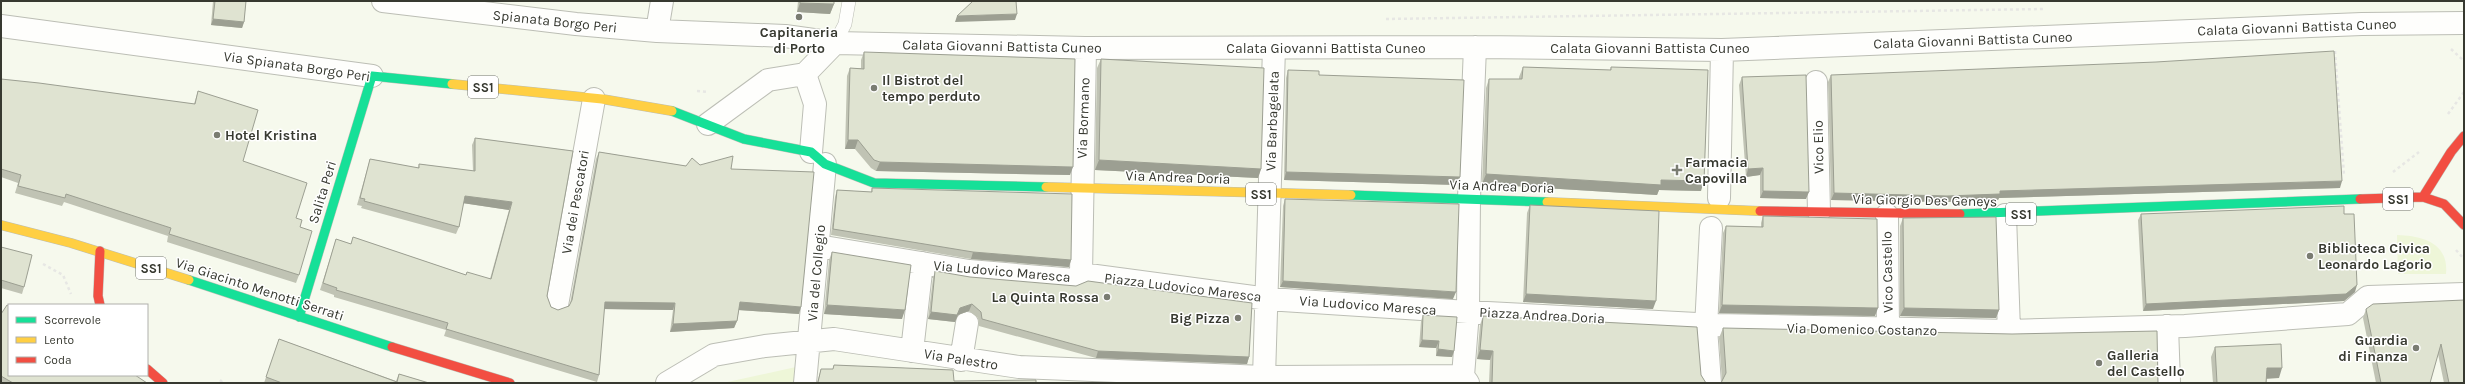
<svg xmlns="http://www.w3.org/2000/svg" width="2465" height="384" font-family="Karla,sans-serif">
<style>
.green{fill:#eef6d8}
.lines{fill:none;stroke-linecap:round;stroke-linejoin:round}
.lane-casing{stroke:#bcbeb5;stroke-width:14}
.street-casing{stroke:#bcbeb5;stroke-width:24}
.fast-casing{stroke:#bcbeb5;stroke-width:10}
.slow-casing{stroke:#bcbeb5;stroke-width:10}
.jam-casing{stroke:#bcbeb5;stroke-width:10}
.path{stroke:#e7e7e4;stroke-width:2.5;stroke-dasharray:3 3;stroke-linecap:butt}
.lane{stroke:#fefefc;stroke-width:13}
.street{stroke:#fefefc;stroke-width:22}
.fast{stroke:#16e098;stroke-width:9}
.slow{stroke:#ffcf43;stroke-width:9}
.jam{stroke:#f24e42;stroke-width:9}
.wall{fill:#c0c3b4}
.shaded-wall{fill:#9c9f92}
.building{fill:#dfe3d1;stroke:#9c9f92}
.poi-dot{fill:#7a7c72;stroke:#fff;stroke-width:1.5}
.labels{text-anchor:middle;stroke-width:3;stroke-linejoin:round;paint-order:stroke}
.shield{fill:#fff;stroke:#73746e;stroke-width:1}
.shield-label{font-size:13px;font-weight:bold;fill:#373930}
.street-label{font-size:14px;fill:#373930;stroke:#fff}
.poi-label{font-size:14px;font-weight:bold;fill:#373930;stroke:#fff;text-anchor:start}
</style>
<rect width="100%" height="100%" fill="#f6f9ed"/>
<path class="green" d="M2397,235C2423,236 2449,243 2446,274H2398Z
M796,367L795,383H723Z"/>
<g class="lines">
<defs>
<path id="lane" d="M835,43L845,24L849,1"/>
<path id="street" d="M383,1L576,24L657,31L785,36L835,43L1085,48L1475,47L1722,50L2362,24L2464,23
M1,26L372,76
M657,31L662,1
M1085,48L1081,274L1268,299L1468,312L1716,325L2009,331
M805,74L815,104L811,152
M805,74L835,43
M1816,82L1819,212
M708,124L768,80L805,74
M1719,198L1722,50
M1887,215L1888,330
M2005,215L2009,331L2185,326L2348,314L2368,297L2464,294
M818,246L969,271L1075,280L1081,274
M557,305L594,99
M2167,326L2169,383
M912,351L922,263
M961,360L967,323
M1264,377L1274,48
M667,383L714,355L765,346L834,339L1019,367L1264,377L1463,376
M805,383L825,164
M1468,383L1463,376L1468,312L1469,198L1475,47
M1710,383L1706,328L1711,228"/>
<path id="fast" d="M672,111L744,139L811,152L825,164L874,183L1046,187
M1351,195L1547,202
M1960,214L2360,199
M189,280L392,347
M299,317L372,76L452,84"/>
<path id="slow" d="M452,84L602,99L672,111
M1046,187L1351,195
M1547,202L1760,211
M1,225L71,243L189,280"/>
<path id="jam" d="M2423,197L2451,152L2464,136
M2360,199L2423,197L2444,204L2464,225
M1760,211L1960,214
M100,251L98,296L100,305
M392,347L510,383
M147,369L163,383"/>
</defs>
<use href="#lane" class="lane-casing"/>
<use href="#street" class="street-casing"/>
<use href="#fast" class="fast-casing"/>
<use href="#slow" class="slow-casing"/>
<use href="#jam" class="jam-casing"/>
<path class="path" d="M1386,19L2045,9
M2451,49L2464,61
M2335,51L2344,175
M697,91L708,92
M2448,114L2464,92
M2393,172L2419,152
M2456,250L2464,259
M43,264L63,275L71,294
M220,380L223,383"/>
<use href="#lane" class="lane"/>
<use href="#street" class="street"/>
<use href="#fast" class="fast"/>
<use href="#slow" class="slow"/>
<use href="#jam" class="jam"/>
</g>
<path class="wall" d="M213,1H246L244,22L242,28L211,25Z
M798,1H834V4L830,14L797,12Z
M864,52L1070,175L876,171L871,168L855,149H845L847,76L850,68H861V60Z
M1101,59L1261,169L1258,178L1095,170L1097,68Z
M1523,67L1610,70L1611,67L1701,191L1659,190L1657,195L1482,184L1486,88L1489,79H1519V77Z
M1288,70L1319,75L1460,177L1457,185L1284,180L1286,78Z
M1831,75L2340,188L1999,198L1998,200L1945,202L1831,200L1828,82Z
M1742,77L1806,199L1760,198V175L1746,177L1739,85Z
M1,79L194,104L198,91L243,161L296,218L300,227L299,275L296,283L167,242L168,236L64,202L62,206L15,193L18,183L1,177Z
M475,138L573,151L547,296L551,307L558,310L569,306L570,304L596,159L599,152L686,166L700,165L731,169L799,314L739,310L737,321L734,328L670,332L673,310L604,309L599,375L597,382L444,336L446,330L334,297V295L320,290L336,239L351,244L353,237L466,275L490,279L509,210L463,203L459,227L456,234L361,208L362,206L357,205L368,166L370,159L418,168L419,164L473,171L472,145Z
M872,188L1071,260L1069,267L971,259L831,235L835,197L837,190L871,192Z
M1285,199L1453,299L1280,287L1283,206Z
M1530,205L1653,309L1523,302L1527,213Z
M2141,214L2355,292L2344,301L2143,311L2138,220Z
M1763,216L1875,316L1719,313L1723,233L1726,226L1761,227V223Z
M1903,218L1999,310L1996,318L1900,316V226Z
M1,247L24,287L22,294L1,288Z
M832,252L902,319L824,314L829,260Z
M935,271L1249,357L1247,364L1096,358L979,326L978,318L969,311L958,315L955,322L928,319L933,278Z
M2464,300V383H2444L2438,354L2430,383H2376L2363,318L2366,309Z
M1,314L9,375L147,383H1Z
M1423,315L1454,351L1452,357L1436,356V348L1419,347L1421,321Z
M1483,316L1701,375L1706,383H1489L1490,360L1477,359L1480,325Z
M1723,328L2158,383L1722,381L1719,338Z
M279,339L396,381L399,374L429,383H264Z
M2215,347L2279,378H2267L2266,383H2213L2211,357Z
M834,365L953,370L817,383L821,369H833Z"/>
<path class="shaded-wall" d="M800,3L834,4L830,14L797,12Z
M1017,14L1015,20L955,22L957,16Z
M213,19L244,22L242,28L211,25Z
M848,140H858L855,149H845Z
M1099,160L1261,169L1258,178L1095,170Z
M880,162L1073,167L1070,175L876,171Z
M1763,168L1760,175L1746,177L1748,169Z
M1286,172L1460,177L1457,185L1284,180Z
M1486,174L1661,180L1704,181L1701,191L1659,190L1657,195L1482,184Z
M2342,181L2340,188L1999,198L1998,200L1945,202L1831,200L1834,193L2000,191Z
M1763,191L1809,192L1806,199L1760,198Z
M465,196L512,202L509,210L462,203Z
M973,252L1071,260L1069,267L971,259Z
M1283,281L1456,292L1453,299L1280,287Z
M2357,285L2355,292L2344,301L2143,311L2146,304Z
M1526,294L1656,301L1653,309L1523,302Z
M605,302L675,303L673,310L602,309Z
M740,302L801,307L799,314L738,310Z
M972,304L969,311L958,315L955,322L928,319L931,312L960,308Z
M827,305L905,310L902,319L824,314Z
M1722,305L1878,308L1875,316L1719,313Z
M1904,308L1999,310L1996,318L1900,316Z
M737,321L734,328L670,332L673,324Z
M1422,340L1439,341L1436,348L1419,347Z
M1438,349L1454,351L1452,357L1436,356Z
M1480,350L1493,351L1490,360L1477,359Z
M1098,351L1249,357L1247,364L1096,358Z
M2267,368H2282L2279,378L2264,379Z"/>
<path class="building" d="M215,1H246L244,22L213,19Z
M800,1H834V4L800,3Z
M973,1H1016L1017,14L957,16Z
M2334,51L2342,181L2000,191V194L1947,196L1834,193L1831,75L2156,62Z
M864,52L1075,59L1073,167L880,162L874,160L858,140H848L850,68L864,69Z
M1101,59L1264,68L1261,169L1099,160Z
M1523,67L1611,70V67L1708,70L1704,181L1661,180V185L1486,174L1489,79H1522Z
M1288,70L1319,71V75L1464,80L1460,177L1286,172Z
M1806,75L1809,192L1763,191V168L1748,169L1742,77Z
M1,79L39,83L195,104L198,91L258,110L243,161L307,183L296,218L302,220L300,227L312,231L299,275L169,234L171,228L66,194L65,198L18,186L21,175L1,169Z
M475,138L573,151L547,296L551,307L558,310L569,306L572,300L599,152L686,166L692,158L700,165L733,156L731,169L814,172L801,307L740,302L737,321L673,324L675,303L605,302L599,375L446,329L448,323L336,290L337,288L323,283L336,239L351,244L353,237L466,275L467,272L491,279L512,202L465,196L459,227L364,201L365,199L360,198L370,159L419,168V164L475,171Z
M872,188L1072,194L1071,260L973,252L833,229L837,190L872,192Z
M1285,199L1459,204L1456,292L1283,281Z
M1530,205L1659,211L1656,301L1526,294Z
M2344,206V214H2354L2357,285L2346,294L2146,304L2141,214Z
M1763,216L1877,219L1878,308L1722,305L1726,226L1763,227Z
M1996,217L1999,310L1904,308L1903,218Z
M1,247L32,255L24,287L1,280Z
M832,252L911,265L905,310L827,305Z
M935,271L970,277L1076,286L1088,281L1252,303L1249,357L1098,351L982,319L981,312L972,304L960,308L957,315L931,312Z
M2464,300V383H2449L2441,344L2430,383H2381L2366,309L2373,304Z
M7,305L9,306V375H135L147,383H13L1,376V314Z
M1423,315L1457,317L1454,351L1438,349L1439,341L1422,340Z
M1483,316L1697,327L1701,375L1706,383H1492L1493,351L1480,350Z
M1723,328L2012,334L2157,331L2158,383H1721L1726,373Z
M279,339L397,382L399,374L429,383H282L266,377Z
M2281,344L2282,368H2267L2266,383H2217L2215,347Z
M834,365L953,370L954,381L1036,380V383H817L818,382L821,369H833Z"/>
<g class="poi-dot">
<circle cx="799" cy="17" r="4"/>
<circle cx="874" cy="88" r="4"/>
<circle cx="217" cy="135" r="4"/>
<path d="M1675 164h4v4h4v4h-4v4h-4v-4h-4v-4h4z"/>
<circle cx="2310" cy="256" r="4"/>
<circle cx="1107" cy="297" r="4"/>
<circle cx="1238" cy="318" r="4"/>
<circle cx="2416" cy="348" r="4"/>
<circle cx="2099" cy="363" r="4"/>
</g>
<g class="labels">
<g class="shield">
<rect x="468" y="76" width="30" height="22" rx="3"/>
<rect x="1246" y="183" width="30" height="22" rx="3"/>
<rect x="2383" y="188" width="30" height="22" rx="3"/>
<rect x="2006" y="203" width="30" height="22" rx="3"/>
<rect x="136" y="257" width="30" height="22" rx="3"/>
</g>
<g class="shield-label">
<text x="483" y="92">SS1</text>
<text x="1261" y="199">SS1</text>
<text x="2398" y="204">SS1</text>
<text x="2021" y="219">SS1</text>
<text x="151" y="273">SS1</text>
</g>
<g class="street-label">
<text transform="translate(555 21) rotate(6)" y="5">Spianata Borgo Peri</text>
<text transform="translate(2297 27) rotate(-2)" y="5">Calata Giovanni Battista Cuneo</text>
<text transform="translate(1973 40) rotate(-2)" y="5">Calata Giovanni Battista Cuneo</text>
<text transform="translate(1002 46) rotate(1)" y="5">Calata Giovanni Battista Cuneo</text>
<text x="1326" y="53">Calata Giovanni Battista Cuneo</text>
<text x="1650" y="53">Calata Giovanni Battista Cuneo</text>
<text transform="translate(297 66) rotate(8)" y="5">Via Spianata Borgo Peri</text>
<text transform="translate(1083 118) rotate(-88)" y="5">Via Bormano</text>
<text transform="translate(1272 121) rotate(-88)" y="5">Via Barbagelata</text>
<text transform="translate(1818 147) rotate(-91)" y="5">Vico Elio</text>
<text transform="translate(1178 177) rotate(2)" y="5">Via Andrea Doria</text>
<text transform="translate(1502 186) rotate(2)" y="5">Via Andrea Doria</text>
<text transform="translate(322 192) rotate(-73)" y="5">Salita Peri</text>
<text transform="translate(1925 200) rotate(1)" y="5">Via Giorgio Des Geneys</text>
<text transform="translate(575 202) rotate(-80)" y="5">Via dei Pescatori</text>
<text transform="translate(1002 271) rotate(5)" y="5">Via Ludovico Maresca</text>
<text transform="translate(1887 272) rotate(-91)" y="5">Vico Castello</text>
<text transform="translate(816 273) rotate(-85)" y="5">Via del Collegio</text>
<text transform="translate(1183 287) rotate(7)" y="5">Piazza Ludovico Maresca</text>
<text transform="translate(260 289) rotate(18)" y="5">Via Giacinto Menotti Serrati</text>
<text transform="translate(1368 305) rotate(4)" y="5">Via Ludovico Maresca</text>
<text transform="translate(1542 315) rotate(3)" y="5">Piazza Andrea Doria</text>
<text transform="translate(1862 329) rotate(1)" y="5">Via Domenico Costanzo</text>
<text transform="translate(961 359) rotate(9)" y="5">Via Palestro</text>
</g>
<g class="poi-label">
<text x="799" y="37" text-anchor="middle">Capitaneria<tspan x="799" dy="16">di Porto</tspan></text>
<text x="882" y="85">Il Bistrot del<tspan x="882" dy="16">tempo perduto</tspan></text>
<text x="225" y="140">Hotel Kristina</text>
<text x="1685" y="167">Farmacia<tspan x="1685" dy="16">Capovilla</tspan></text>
<text x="2318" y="253">Biblioteca Civica<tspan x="2318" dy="16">Leonardo Lagorio</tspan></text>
<text x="1099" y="302" text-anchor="end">La Quinta Rossa</text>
<text x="1230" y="323" text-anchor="end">Big Pizza</text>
<text x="2408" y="345" text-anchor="end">Guardia<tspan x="2408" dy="16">di Finanza</tspan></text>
<text x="2107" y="360">Galleria<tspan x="2107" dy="16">del Castello</tspan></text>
</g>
</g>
<rect width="2465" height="384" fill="none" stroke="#373930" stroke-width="4"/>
<rect x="8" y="304" width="140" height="72" fill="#ffffff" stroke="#afb0ac"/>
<rect x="16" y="317" width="20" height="6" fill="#16e098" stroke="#afb0ac"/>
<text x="44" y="324" font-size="12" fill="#373930">Scorrevole</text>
<rect x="16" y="337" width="20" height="6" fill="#ffcf43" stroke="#afb0ac"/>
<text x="44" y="344" font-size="12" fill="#373930">Lento</text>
<rect x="16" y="357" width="20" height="6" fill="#f24e42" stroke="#afb0ac"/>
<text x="44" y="364" font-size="12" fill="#373930">Coda</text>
</svg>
